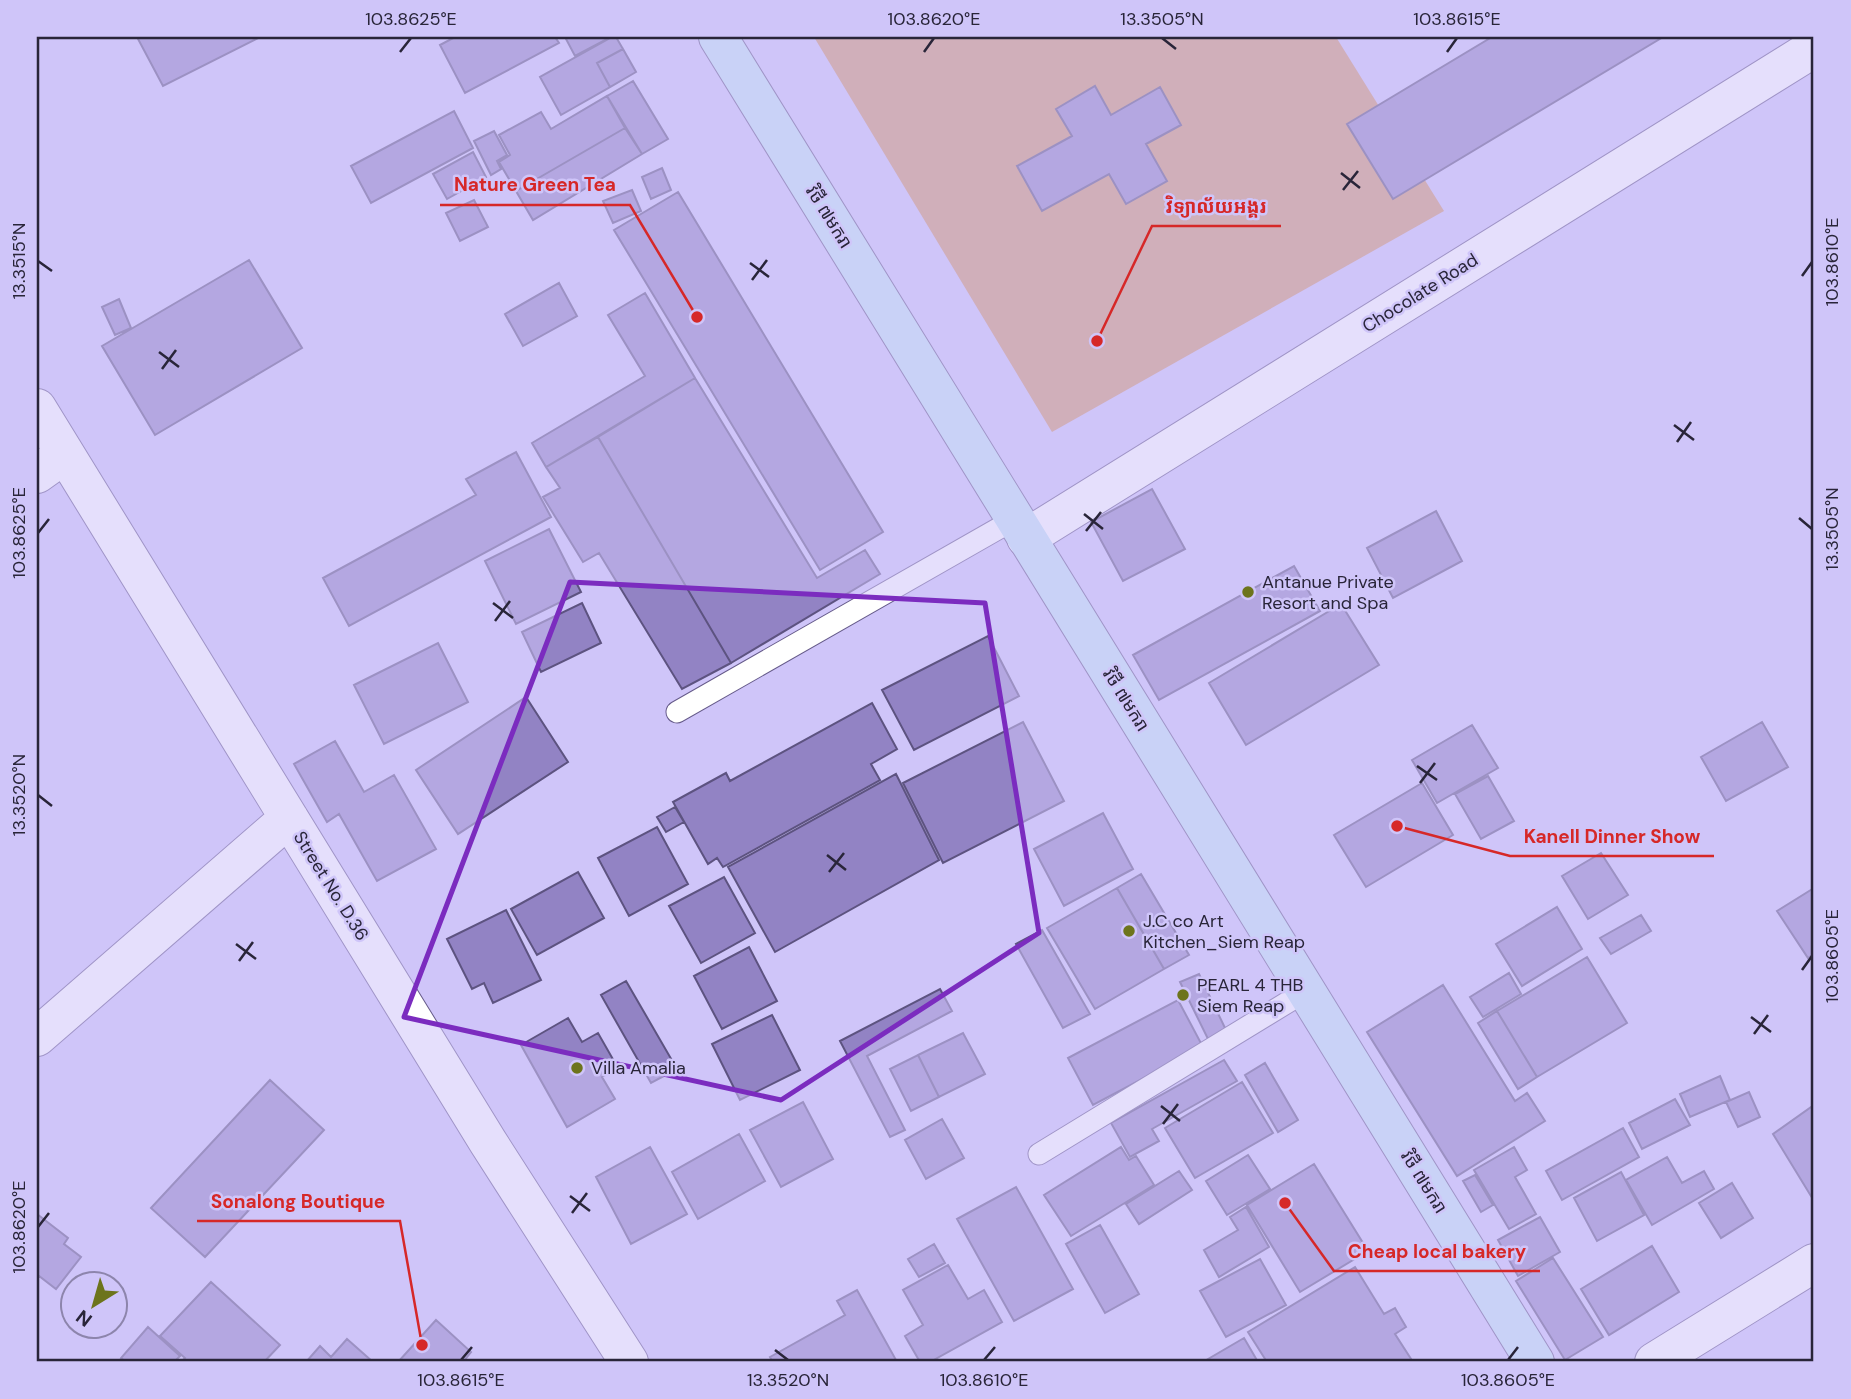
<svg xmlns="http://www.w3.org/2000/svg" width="1851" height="1399" font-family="'DM Sans','Noto Sans Khmer',sans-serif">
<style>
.green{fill:#d0946d}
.building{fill:#9283c4;stroke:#5d5380;stroke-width:2}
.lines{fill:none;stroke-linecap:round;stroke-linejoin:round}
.lane-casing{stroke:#665b8a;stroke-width:23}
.street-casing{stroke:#665b8a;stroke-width:40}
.secondary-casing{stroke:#665b8a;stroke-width:40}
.lane{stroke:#fff;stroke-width:21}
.street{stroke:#fff;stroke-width:38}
.secondary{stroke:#c0e3f3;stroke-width:38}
.marked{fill:none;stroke:#7b2cbf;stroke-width:5;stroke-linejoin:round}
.ticks{fill:none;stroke:#292539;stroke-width:2.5}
.poi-dot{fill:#6d741c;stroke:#cfc5f9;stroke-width:2.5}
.labels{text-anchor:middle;stroke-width:5;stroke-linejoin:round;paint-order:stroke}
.street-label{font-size:18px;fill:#292539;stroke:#cfc5f9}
.poi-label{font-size:18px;fill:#292539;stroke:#cfc5f9;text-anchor:start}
.leader{fill:none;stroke:#d62828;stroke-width:2.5}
.callout-dot{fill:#d62828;stroke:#cfc5f9;stroke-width:2.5}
.callout-label{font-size:19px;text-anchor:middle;font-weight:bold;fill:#d62828;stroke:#cfc5f9;stroke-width:5;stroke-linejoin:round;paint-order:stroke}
.neatline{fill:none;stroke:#292539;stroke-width:2.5}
.ticks-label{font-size:18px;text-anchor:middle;fill:#292539}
</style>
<rect width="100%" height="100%" fill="#cfc5f9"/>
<path class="green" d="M814,37H1336L1444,211L1052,432Z"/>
<path class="building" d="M137,37H260L163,86Z
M455,37H555L559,43L465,93L440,45Z
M565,37H611L575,56Z
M612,37H616L623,49L597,63L610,87L561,115L540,77Z
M1492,37H1663L1393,199L1347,124Z
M623,49L636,72L610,87L597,63Z
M633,81L668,139L642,154L607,96Z
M1095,86L1111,115L1160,87L1181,125L1146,144L1167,181L1126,204L1109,174L1042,211L1017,166L1072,136L1056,109Z
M607,96L625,128L516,191L499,162L510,155L499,135L541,112L551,129Z
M454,111L473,148L371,203L351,166Z
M625,128L642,154L533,220L516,191Z
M494,131L507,155L497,161L501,169L491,175L474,141Z
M473,152L486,177L447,199L433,174Z
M662,168L671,190L651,199L642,177Z
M632,190L641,211L613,223L603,201Z
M678,192L883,532L820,570L614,230Z
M474,200L488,227L460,241L446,213Z
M249,260L302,348L155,435L102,346Z
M559,283L577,316L523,346L505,314Z
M645,293L695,378L546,467L532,443L645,376L608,315Z
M119,299L131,328L115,335L102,307Z
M695,378L817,578L865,550L880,574L731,663L598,437Z
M598,437L731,663L682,689L599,553L583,562L543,497L560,488L546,467Z
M516,452L551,517L349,626L323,578L476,495L466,479Z
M1152,489L1185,549L1123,581L1091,522Z
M1436,511L1462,561L1393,598L1367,548Z
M549,529L581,592L516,624L485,561Z
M1294,566L1320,611L1159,700L1133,655Z
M582,603L601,643L541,672L522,632Z
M1341,604L1379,665L1246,745L1209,683Z
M988,636L1019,696L914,750L882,690Z
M438,643L468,702L384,744L354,685Z
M526,697L568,762L458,834L416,770Z
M872,703L897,749L871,764L880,780L723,867L717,858L708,864L673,802L726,773L730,781Z
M1023,722L1064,801L943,863L903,783Z
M1762,722L1788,767L1726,801L1701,757Z
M1472,725L1498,768L1437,803L1412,760Z
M335,741L364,792L394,775L436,849L377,881L339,814L327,822L294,764Z
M896,774L939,860L775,952L728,867Z
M1488,776L1514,821L1481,839L1455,794Z
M1422,783L1453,835L1366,887L1334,835Z
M675,807L684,822L666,832L657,817Z
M1103,813L1133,869L1064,906L1034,849Z
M657,827L688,884L629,916L598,858Z
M1601,853L1628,895L1588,919L1562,876Z
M578,872L604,918L537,955L511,909Z
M1141,874L1189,955L1164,969L1117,888Z
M724,877L755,933L701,963L669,906Z
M1117,888L1164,969L1095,1009L1047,928Z
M1814,888V954L1808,958L1777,911Z
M1557,907L1582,949L1522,986L1496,944Z
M506,910L541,980L493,1003L484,983L472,989L447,939Z
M1641,915L1651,931L1611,954L1600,938Z
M1042,930L1090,1014L1063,1028L1016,944Z
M749,947L777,1001L722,1029L694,976Z
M1587,957L1627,1023L1537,1077L1497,1011Z
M1509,973L1521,994L1483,1017L1470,997Z
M1199,974L1226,1030L1208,1039L1180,982Z
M626,981L677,1069L651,1083L601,995Z
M1443,985L1515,1101L1527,1093L1545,1121L1457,1176L1367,1032Z
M940,989L952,1011L867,1056L905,1130L890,1137L840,1041Z
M1178,1000L1203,1047L1093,1105L1068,1058Z
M1497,1011L1537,1077L1518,1089L1478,1023Z
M772,1015L800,1070L740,1100L712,1044Z
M568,1018L582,1042L598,1033L618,1068L602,1077L615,1099L567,1127L521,1045Z
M963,1033L985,1074L939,1097L918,1055Z
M918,1055L939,1097L911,1111L890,1069Z
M1224,1060L1237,1081L1152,1129L1159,1141L1130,1157L1111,1123Z
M1265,1063L1298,1120L1278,1132L1245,1075Z
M1720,1076L1730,1100L1690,1117L1680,1094Z
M270,1080L324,1130L205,1257L151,1208Z
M1242,1082L1273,1133L1195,1178L1165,1128Z
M1749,1092L1760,1117L1738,1127L1726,1102Z
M1675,1099L1690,1125L1642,1149L1629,1123Z
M803,1102L833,1159L781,1187L750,1130Z
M1814,1105V1201L1773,1134Z
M942,1119L964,1158L926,1179L905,1140Z
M1623,1128L1639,1157L1562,1200L1546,1171Z
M739,1134L765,1181L698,1219L672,1172Z
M650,1147L687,1214L631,1244L596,1177Z
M1121,1147L1129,1160L1136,1156L1154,1185L1071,1236L1044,1195Z
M1514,1147L1527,1170L1515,1177L1536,1214L1509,1229L1474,1170Z
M1248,1155L1270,1189L1227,1215L1206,1181Z
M1667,1157L1682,1183L1704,1171L1714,1189L1652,1225L1626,1180Z
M1314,1164L1368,1251L1300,1292L1247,1205Z
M1179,1171L1192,1190L1139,1224L1126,1204Z
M1621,1172L1644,1215L1597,1241L1574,1198Z
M1475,1175L1493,1205L1481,1212L1463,1181Z
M1732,1183L1753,1218L1721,1238L1699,1203Z
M1016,1187L1073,1289L1014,1321L957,1219Z
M1246,1207L1269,1247L1219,1277L1204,1250L1238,1230L1230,1217Z
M37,1214L68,1238L64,1244L81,1257L56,1289L39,1276L37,1279Z
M1540,1217L1560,1252L1518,1276L1498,1240Z
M1100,1225L1139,1294L1105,1313L1066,1244Z
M934,1244L945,1263L919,1277L908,1259Z
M1652,1246L1679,1292L1609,1335L1581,1289Z
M1553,1258L1603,1337L1565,1360L1516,1281Z
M1260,1259L1286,1305L1226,1337L1200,1291Z
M948,1265L968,1299L984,1290L1002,1322L930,1362H920L905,1336L923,1325L903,1290Z
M1355,1267L1384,1314L1395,1308L1406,1327L1395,1334L1413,1362H1267L1248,1332Z
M211,1282L280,1345L264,1362H181L185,1358L160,1336Z
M857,1290L896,1360L892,1362H773L770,1357L845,1315L837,1301Z
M436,1320L471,1352L463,1362H398Z
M148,1327L180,1356L174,1362H126L121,1358Z
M1244,1338L1258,1362H1203Z
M347,1339L373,1362H306L320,1346L331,1357Z"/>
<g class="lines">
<defs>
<path id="lane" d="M677,712L1015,519
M1039,1154L1306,991"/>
<path id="street" d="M37,408L488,1142L629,1362
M37,474L65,454
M1026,538L1814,48
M37,1037L289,818
M1654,1362L1814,1263"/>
<path id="secondary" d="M718,37L1535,1362"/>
</defs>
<use href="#lane" class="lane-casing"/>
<use href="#street" class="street-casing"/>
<use href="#secondary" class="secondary-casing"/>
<use href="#lane" class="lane"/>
<use href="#street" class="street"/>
<use href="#secondary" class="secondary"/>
</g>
<path d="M0 0H1851V1399H0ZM570,582L985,603L1039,933L781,1100L404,1017Z" fill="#cfc5f9" fill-opacity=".55" fill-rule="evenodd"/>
<path class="marked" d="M570,582L985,603L1039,933L781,1100L404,1017Z"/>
<path class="ticks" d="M1162,38L1176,49M400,52L411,38M924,52L934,38M1447,52L1457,38M1341,173L1360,188M1343,190L1358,171M38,261L52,271M750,263L769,277M1802,276L1812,262M752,280L767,260M159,352L179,367M162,369L176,350M1674,425L1694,440M1677,442L1691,422M1084,514L1103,529M1799,518L1812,529M1086,531L1101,512M38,533L49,519M493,603L513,618M495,621L510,601M1417,766L1437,780M1420,783L1435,763M38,795L52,806M827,855L846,870M829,872L844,853M236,944L256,959M239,961L253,942M1802,970L1812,956M1751,1017L1771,1032M1754,1034L1768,1015M1161,1106L1180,1121M1163,1124L1178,1104M570,1196L590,1211M572,1213L587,1193M38,1227L49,1213M775,1350L788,1360M461,1360L472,1347M984,1360L995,1347M1508,1360L1518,1347"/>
<g class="poi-dot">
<circle cx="1248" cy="592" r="7"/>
<circle cx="1129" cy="931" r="7"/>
<circle cx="1183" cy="995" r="7"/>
<circle cx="577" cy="1068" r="7"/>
</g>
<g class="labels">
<g class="street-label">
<text transform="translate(829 217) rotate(58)" y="6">វិថី ៧មករា</text>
<text transform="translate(1420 293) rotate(-32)" y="6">Chocolate Road</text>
<text transform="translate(1126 700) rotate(58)" y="6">វិថី ៧មករា</text>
<text transform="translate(331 886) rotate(58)" y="6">Street No. D.36</text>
<text transform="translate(1424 1182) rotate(58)" y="6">វិថី ៧មករា</text>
</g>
<g class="poi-label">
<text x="1262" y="588">Antanue Private<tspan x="1262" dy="21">Resort and Spa</tspan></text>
<text x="1143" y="927">J.C co Art<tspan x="1143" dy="21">Kitchen_Siem Reap</tspan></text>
<text x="1197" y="991">PEARL 4 THB<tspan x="1197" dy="21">Siem Reap</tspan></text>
<text x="591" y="1074">Villa Amalia</text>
</g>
</g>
<path class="leader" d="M697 317L630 205H440M1097 341L1152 226H1281M1397 826L1510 856H1714M422 1345L400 1221H197M1285 1203L1334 1271H1540"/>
<g class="callout-dot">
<circle cx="697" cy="317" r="7"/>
<circle cx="1097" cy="341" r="7"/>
<circle cx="1397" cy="826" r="7"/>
<circle cx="422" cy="1345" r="7"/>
<circle cx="1285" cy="1203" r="7"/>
</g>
<g class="callout-label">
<text x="535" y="191">Nature Green Tea</text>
<text x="1216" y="213">វិទ្យាល័យអង្គរ</text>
<text x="1612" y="843">Kanell Dinner Show</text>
<text x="298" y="1208">Sonalong Boutique</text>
<text x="1437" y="1258">Cheap local bakery</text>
</g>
<rect width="1851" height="1399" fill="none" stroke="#cfc5f9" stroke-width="77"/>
<g transform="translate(94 1305) rotate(217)"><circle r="33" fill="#cfc5f9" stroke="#8d85ac" stroke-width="2"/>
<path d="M0-5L12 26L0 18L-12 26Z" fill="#6d741c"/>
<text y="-10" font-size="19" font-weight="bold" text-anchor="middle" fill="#292539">N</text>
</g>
<rect x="38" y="38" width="1774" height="1322" class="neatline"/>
<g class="ticks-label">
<text x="411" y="25">103.8625°E</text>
<text x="934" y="25">103.8620°E</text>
<text x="1162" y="25">13.3505°N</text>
<text x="1457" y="25">103.8615°E</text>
<text transform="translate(19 261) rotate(-90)" y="6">13.3515°N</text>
<text transform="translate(1832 262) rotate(-90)" y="6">103.8610°E</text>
<text transform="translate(1832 529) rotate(-90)" y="6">13.3505°N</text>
<text transform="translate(19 533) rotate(-90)" y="6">103.8625°E</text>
<text transform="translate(19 795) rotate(-90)" y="6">13.3520°N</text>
<text transform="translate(1832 956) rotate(-90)" y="6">103.8605°E</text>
<text transform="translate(19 1227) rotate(-90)" y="6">103.8620°E</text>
<text x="461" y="1386">103.8615°E</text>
<text x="788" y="1386">13.3520°N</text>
<text x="984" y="1386">103.8610°E</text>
<text x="1508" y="1386">103.8605°E</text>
</g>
</svg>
